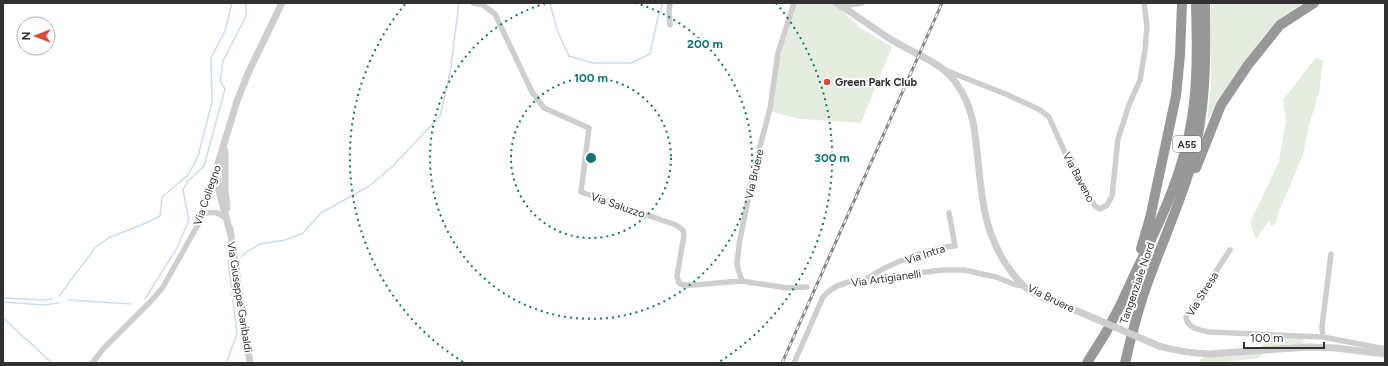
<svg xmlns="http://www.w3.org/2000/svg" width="1388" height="366" font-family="Figtree,sans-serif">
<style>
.green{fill:#e5ede0}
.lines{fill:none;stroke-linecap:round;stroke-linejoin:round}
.stream{stroke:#cddbec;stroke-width:1.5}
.minor{stroke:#cecece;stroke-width:5.5}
.tertiary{stroke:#cecece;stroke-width:7}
.motorway{stroke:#989898;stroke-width:10}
.rail-casing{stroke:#868686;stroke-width:3}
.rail{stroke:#fff;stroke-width:1.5;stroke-dasharray:4.5;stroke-linecap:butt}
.tertiary-bridge{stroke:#cecece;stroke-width:7}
.ring{fill:none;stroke:#0f766e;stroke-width:2;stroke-dasharray:2 4}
.poi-dot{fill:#de493d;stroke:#fff;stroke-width:1.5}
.labels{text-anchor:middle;stroke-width:4;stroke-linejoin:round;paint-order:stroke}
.shield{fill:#fff;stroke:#6f6f6f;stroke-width:1}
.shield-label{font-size:10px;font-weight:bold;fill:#313131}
.poi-label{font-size:11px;font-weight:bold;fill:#313131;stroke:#fff;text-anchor:start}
.street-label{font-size:11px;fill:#313131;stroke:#fff}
.centre{fill:#0f766e;stroke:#fff;stroke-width:2}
.ring-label{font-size:12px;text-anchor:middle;font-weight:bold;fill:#0f766e;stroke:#fff;stroke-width:4;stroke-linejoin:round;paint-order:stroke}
</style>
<rect width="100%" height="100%" fill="#fff"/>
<path class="green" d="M796,3H834L862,29L892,47L861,123L801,119L772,112L781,52Z
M1211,3H1303L1282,18L1262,39L1207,121L1211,84Z
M1316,57L1323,61L1319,93L1309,125L1303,155L1278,213L1276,223L1271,226L1269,221L1256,239L1250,223L1279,161L1286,121L1283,100Z
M1304,336L1303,347L1266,349L1259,358L1218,363H1200V359L1209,354L1260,350L1265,339Z"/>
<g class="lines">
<path class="stream" d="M550,3L557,30L569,56L593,63H631L650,54L658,17L663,3
M241,257L248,251L260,244L285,240L303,233L321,213L369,186L393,166L440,116L450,73L459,3
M59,296L95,248L108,238L146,223L160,216L162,197L188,175L198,156L212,102L211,58L225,31L232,3
M3,298L43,300L52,299
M145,299L177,248L189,220L183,190L187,182L204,166L225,89L220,80L223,61L246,16V3
M69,300L131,304
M3,302L43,305L58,303
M3,318L52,363
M226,363L237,334L228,260"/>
<path class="minor" d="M473,3L483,5L495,14L532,92L544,108L589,128L581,192L676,225L683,230L684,235L677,276L679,283L683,285H693L742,281L787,288L807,287
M670,3L669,11L670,25
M842,6L862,3
M945,70L1008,95L1040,110L1049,117L1066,155L1082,185L1095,206L1100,209L1107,205L1112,196L1118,139L1129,105L1140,80L1145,50L1147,26L1144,3
M203,214C214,211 218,212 227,219
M1230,250L1186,317C1187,328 1199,330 1209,332L1323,337L1385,349
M865,280C885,265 931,247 955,246L949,213
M742,281L738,269L737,262L740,239L756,161L770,109L778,53L794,3
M1323,337L1322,327L1331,254
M92,363L104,348L152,300L163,287L200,221L216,172
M794,363L823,297C831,288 838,285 849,282L942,270H964L996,277L1016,285L1024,286"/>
<path class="tertiary" d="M836,3C857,15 876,31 897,43C919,56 944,63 958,86C972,106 975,129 977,152C982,195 982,225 1005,263C1012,273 1019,283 1029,290C1045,300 1065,306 1082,313
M225,151V189L227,208
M230,229L250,363
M230,232L219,191L216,170L237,101L249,71L282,3
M1159,346C1176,351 1192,353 1209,354L1309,347L1336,348L1385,354"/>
<path class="motorway" d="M1196,168L1221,105L1248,65L1280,25L1314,3
M1141,249L1150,218L1176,96L1180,55L1182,3
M1087,363C1095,349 1105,336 1112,321C1123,302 1131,281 1141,261C1163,215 1184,170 1192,118C1198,80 1197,42 1196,3
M1125,363C1130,341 1136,318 1143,296C1158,251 1179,208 1192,162C1206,110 1206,57 1205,3"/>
<defs>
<path id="rail" d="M782,363L942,3"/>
</defs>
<use href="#rail" class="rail-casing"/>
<use href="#rail" class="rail"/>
<path class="tertiary-bridge" d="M1082,313L1159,346"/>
</g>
<g class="ring">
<circle cx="591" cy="158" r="80"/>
<path d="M635 3A161 161 0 1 1 547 3"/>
<path d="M463 362A241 241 0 0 1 406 3M776 3A241 241 0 0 1 719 362"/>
</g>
<circle class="poi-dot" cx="827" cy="82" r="4"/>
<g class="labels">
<rect class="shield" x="1173" y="136" width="28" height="16" rx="3"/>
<g class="shield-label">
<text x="1187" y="148">A55</text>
</g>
<g class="poi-label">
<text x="835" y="86">Green Park Club</text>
</g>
<g class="street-label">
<text transform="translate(754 174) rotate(-77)" y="4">Via Bruere</text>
<text transform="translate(1079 177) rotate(62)" y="4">Via Baveno</text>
<text transform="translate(207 195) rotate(-71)" y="4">Via Collegno</text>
<text transform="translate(618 205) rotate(19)" y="4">Via Saluzzo</text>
<text transform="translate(925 254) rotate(-18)" y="4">Via Intra</text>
<text transform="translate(886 278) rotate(-8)" y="4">Via Artigianelli</text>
<text transform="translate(1137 283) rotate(-71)" y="4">Tangenziale Nord</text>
<text transform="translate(1202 294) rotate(-58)" y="4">Via Stresa</text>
<text transform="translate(240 297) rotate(81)" y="4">Via Giuseppe Garibaldi</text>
<text transform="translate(1051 298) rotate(26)" y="4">Via Bruere</text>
</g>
</g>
<circle cx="591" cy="158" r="6" class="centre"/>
<g class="ring-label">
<text x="705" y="48">200 m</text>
<text x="591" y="82">100 m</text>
<text x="832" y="162">300 m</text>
</g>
<rect width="1388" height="366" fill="none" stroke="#313131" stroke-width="8"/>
<g transform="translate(36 36) rotate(270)"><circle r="19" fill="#ffffff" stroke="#adadad"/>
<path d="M0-3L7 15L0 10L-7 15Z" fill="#de493d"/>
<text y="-6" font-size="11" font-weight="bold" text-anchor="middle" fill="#313131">N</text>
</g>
<path d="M1244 342v6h80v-6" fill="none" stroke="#313131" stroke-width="2"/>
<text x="1250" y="342" font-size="12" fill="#313131" stroke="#ffffff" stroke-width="3" paint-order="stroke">100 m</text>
</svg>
